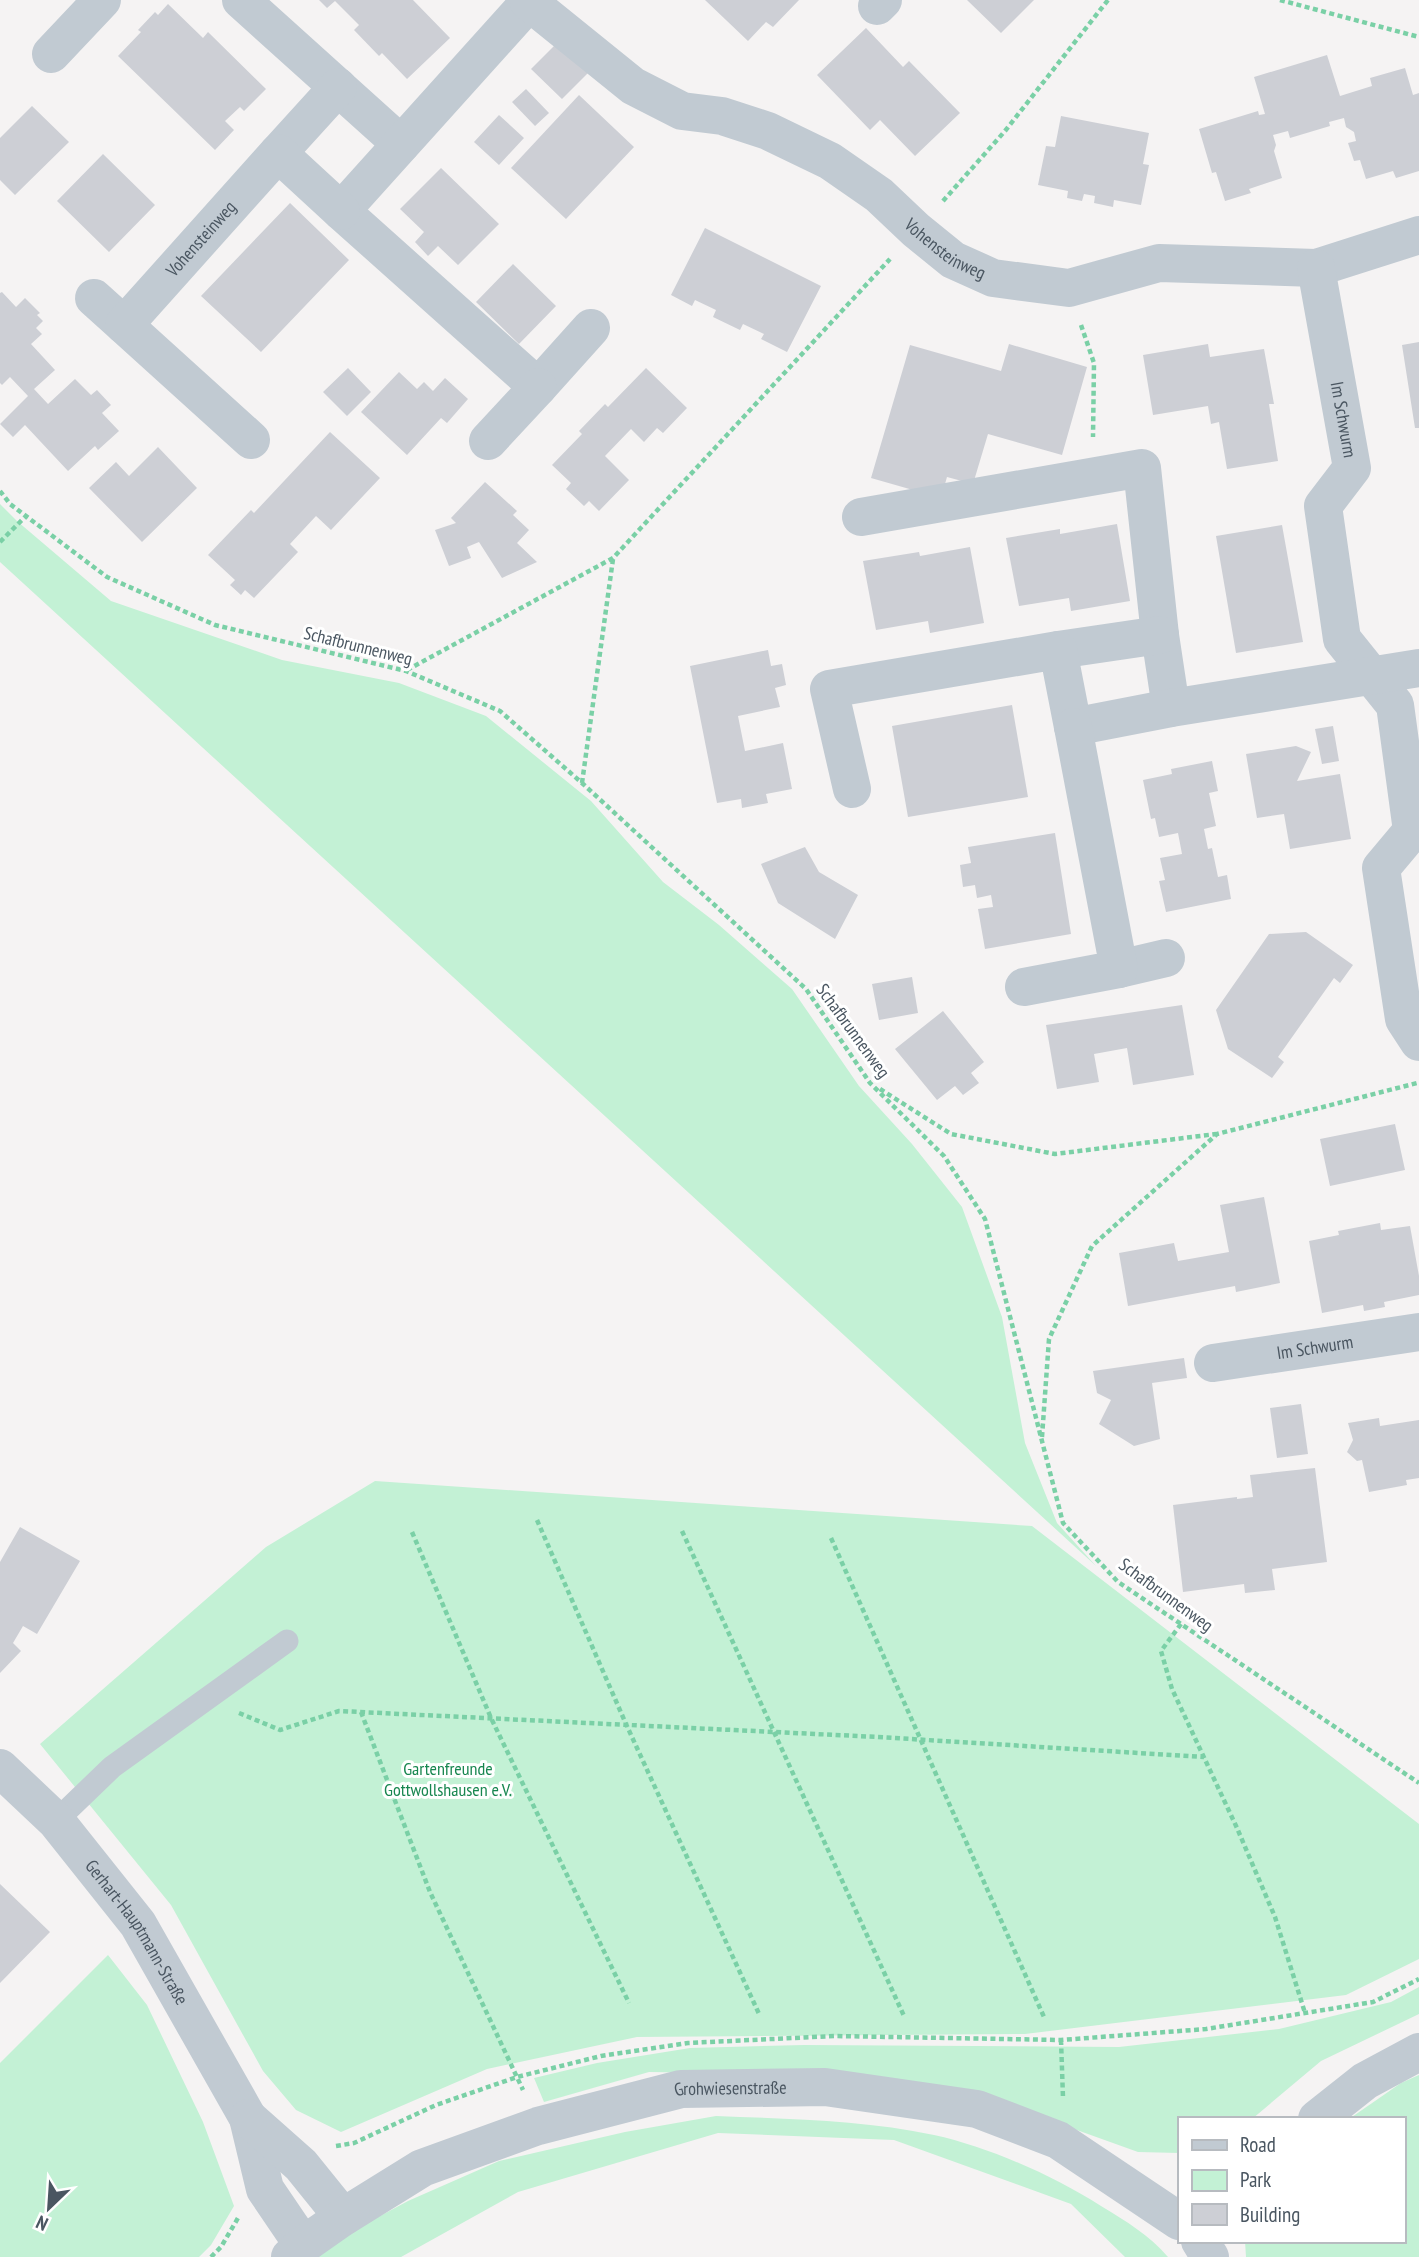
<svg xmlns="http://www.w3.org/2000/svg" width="1419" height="2257" font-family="'PT Sans Narrow',sans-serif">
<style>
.green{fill:#c3f1d5}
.building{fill:#cdcfd5}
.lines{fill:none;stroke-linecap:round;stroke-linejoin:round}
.path{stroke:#7ad0a6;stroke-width:4.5;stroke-dasharray:5 3.5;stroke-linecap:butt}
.lane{stroke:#c1cad2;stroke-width:23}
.street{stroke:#c1cad2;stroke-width:38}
.labels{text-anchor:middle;stroke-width:6;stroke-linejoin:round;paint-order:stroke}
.street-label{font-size:18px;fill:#4a5661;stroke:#fff}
.park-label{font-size:18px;fill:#17864f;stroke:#fff}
</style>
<rect width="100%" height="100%" fill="#f5f3f3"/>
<path class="green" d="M0,504L17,521L111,601L282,660L399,683L486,716L591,801L663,882L719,925L792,989L859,1086L912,1144L962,1207L1002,1317L1025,1443L1057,1523L1096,1566L0,562Z
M375,1481L1032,1526L1419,1824V1959L1346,1995L1025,2034L637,2037L487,2069L341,2132L296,2110L263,2071L171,1905L40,1744L266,1547Z
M108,1955L147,2005L203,2122L234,2206L211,2245L199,2257H0V2063Z
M1419,1987V2014L1321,2061L1252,2119H1179V2153L1138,2152L1074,2129L851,2075L649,2072L544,2102L534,2078L597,2063L690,2048L804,2045L1119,2047L1279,2029L1391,2002Z
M1419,2075V2257H1246L1245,2241H1403V2119H1349L1401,2083Z
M716,2116C789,2119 863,2120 934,2135C989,2147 1054,2176 1101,2206C1127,2222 1148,2234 1168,2257H1125L1071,2204L894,2140L718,2133L518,2192L401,2257H307L313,2252L408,2201L499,2161L625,2132Z"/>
<path class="building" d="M319,0H413L450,38L407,79L382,53L379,56L354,30L359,25L335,1L327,8Z
M705,0H799L773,27L766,22L748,41Z
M967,0H1034L1001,33Z
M168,4L203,38L208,32L266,89L244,111L240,107L225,121L234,130L215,150L118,56L141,32L138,30L155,12L158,15Z
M866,28L903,67L909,61L960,113L915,156L880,120L870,130L817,75Z
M557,43L588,73L562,99L531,69Z
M1327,55L1340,96L1372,86L1370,78L1405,68L1413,95L1419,93V171L1396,178L1393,171L1366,179L1360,160L1354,161L1348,143L1356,141L1354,132L1346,127L1344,118L1329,122L1330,126L1290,138L1288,131L1273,135L1276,145L1274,151L1282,178L1249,189L1251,193L1225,201L1216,172L1212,173L1199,129L1258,111L1259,115L1265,114L1254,77Z
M526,89L549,113L535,126L512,102Z
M579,95L634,147L566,219L511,168Z
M32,106L69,142L15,195L0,180V138Z
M499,115L524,138L499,165L474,142Z
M1061,116L1149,133L1143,164L1149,165L1141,205L1114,200L1113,207L1094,203L1095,196L1084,194L1082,201L1067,198L1068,191L1038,185L1046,146L1055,147Z
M103,154L155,205L109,252L57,201Z
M441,168L499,224L458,265L438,246L428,256L415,242L424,232L400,209Z
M290,203L349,260L261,352L201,296Z
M705,228L821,286L787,352L761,339L764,334L743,324L740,330L713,317L716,310L695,300L692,306L671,295Z
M513,264L556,306L519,344L476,302Z
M2,292L16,307L25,298L40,313L37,315L43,321L36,328L42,334L31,344L55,370L34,389L48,404L75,379L91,395L97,390L111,405L102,413L119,431L98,450L95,446L68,471L25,425L13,437L0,424L28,396L10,377L2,385L0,383V293Z
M1419,342V428H1415L1402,345Z
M1009,344L1087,367L1062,455L988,434L973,484L947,477L941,498L871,478L910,345L1001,371Z
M1208,344L1210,357L1264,349L1274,404H1269L1278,461L1227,469L1219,422L1211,424L1208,406L1153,415L1143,355Z
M348,368L371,392L347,416L323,392Z
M646,368L687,408L663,433L657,428L644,442L631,429L605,456L629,480L599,511L589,501L584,506L566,489L571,483L552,465L582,434L579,431L605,404L608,407Z
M399,372L417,389L424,382L433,391L445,378L468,399L447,423L441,418L407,455L361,412Z
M330,432L380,478L331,530L316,516L290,544L298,552L254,598L245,590L241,595L230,585L235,580L208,555L251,510L254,513Z
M158,447L197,488L142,542L89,488L116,462L129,476Z
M485,482L517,511L513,515L529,530L517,543L537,562L502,578L479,542L467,547L471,558L449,566L435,530L456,523L451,518Z
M1117,524L1130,601L1071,611L1069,598L1019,606L1006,538L1060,529V534Z
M1282,525L1303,642L1236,653L1216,536Z
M970,547L984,623L930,633L928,621L876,630L863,561L919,552L920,556Z
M768,650L771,666L782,664L786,685L775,688L780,707L738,716L745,751L783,743L792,789L766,794L768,803L742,808L741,799L717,803L690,666Z
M1012,705L1028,797L908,817L892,726Z
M1333,726L1339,761L1322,764L1315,729Z
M1296,746L1311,752L1297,781L1340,774L1351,839L1290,849L1284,814L1257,818L1246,754Z
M1212,761L1218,791L1209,793L1216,826L1204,829L1208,849L1212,848L1218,877L1227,875L1231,899L1166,912L1159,881L1165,880L1160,858L1182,854L1178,833L1159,837L1155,818L1151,819L1143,780L1172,774L1171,769Z
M1055,833L1071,934L985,949L978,909L993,907L991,895L977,898L975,885L963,887L960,865L971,863L968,847Z
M805,847L819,872L858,895L835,939L778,903L761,864Z
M1306,932L1353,965L1340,983L1334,978L1278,1057L1284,1062L1272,1078L1228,1049L1216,1010L1269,934Z
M912,977L918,1013L879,1020L872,984Z
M1182,1005L1194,1075L1133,1085L1127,1048L1094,1054L1099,1082L1057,1089L1046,1025Z
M943,1011L984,1062L971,1073L979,1083L963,1095L955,1086L937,1100L895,1049Z
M1395,1124L1405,1170L1330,1186L1320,1139Z
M1264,1197L1280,1283L1236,1292L1235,1286L1128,1306L1119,1253L1174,1243L1178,1261L1229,1252L1220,1205Z
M1380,1223L1381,1230L1410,1226L1419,1276V1295L1384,1302L1385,1307L1364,1311L1363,1305L1322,1313L1309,1241L1339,1235L1338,1231Z
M1184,1358L1187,1378L1152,1383L1160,1439L1134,1446L1099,1424L1111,1400L1097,1393L1093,1371Z
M1301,1404L1308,1454L1277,1458L1270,1408Z
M1379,1418L1380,1426L1419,1420V1478L1406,1480L1407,1485L1369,1492L1362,1460L1357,1461L1347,1452L1353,1440L1348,1423Z
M1315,1468L1327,1562L1272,1569L1275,1590L1245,1593L1244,1584L1183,1592L1173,1505L1237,1497V1499L1253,1497L1250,1475Z
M20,1527L80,1561L37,1634L23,1626L13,1643L21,1651L0,1673V1562Z
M0,1884L50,1932L0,1983Z"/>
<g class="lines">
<path class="path" d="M1280,0L1419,37
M943,201L1005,131L1108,0
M1081,325L1094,363L1093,437
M0,491L10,504L107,577L215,625L406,671L500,711L582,783L806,989L870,1083L944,1156L985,1219L1063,1523L1118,1582L1419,1783
M0,542L26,516
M407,670L613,558L890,259
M582,783L613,559
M880,1089L951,1134L1055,1154L1216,1134
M1042,1437L1049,1339L1092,1246L1217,1134L1417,1083
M537,1520L626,1724L760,2016
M682,1531L904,2016
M412,1532L491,1718L629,2003
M831,1538L1044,2017
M1181,1624L1161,1651L1172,1689L1237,1828L1275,1917L1305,2013
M361,1712L430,1892L523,2090
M239,1713L280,1730L339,1711L878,1737L1204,1757
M1061,2040L1063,2098
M336,2146L354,2143L436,2105L517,2077L601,2056L688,2043L835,2036L1061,2040L1206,2029L1373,2002L1419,1979
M211,2257L221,2247L238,2218"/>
<path class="lane" d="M56,1821L112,1767L287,1641"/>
<g class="street">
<path d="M241,0L401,144"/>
<path d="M531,0L341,211L538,387L591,328"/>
<path id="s1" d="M529,2L633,86L682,111L722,116L768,131L830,161L879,195L916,230L953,260L993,278L1069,288L1159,263L1316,268L1419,235"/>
<path d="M877,6L883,0"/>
<path d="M51,54L102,0"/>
<path d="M278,153L338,87"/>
<path id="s2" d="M1316,268L1352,468L1323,506L1342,639L1395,705L1412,831L1381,868L1404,1019L1419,1042"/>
<path d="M94,298L124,325"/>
<path id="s3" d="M251,440L124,325L278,153L341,211"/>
<path d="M488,441L538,387"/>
<path d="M861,517L1142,468L1160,635L1171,708"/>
<path d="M1058,650L1160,635"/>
<path d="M852,789L829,689L1058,650L1073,727L1171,708L1419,668"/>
<path d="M1119,969L1166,958"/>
<path d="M1024,987L1119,969L1073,727"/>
<path id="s4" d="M1213,1363L1419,1332"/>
<path id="s5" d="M0,1768L56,1821L138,1924L248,2118L265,2189L303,2245"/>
<path d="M248,2118L301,2165L343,2217"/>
<path d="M1317,2119L1365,2081L1419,2052"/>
<path d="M1200,2241L1210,2257"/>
<path id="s6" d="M290,2257L303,2245L343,2217L422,2168L538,2126L681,2089L825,2087L977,2109L1058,2140L1179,2221"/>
</g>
</g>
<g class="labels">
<g class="street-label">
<text dy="6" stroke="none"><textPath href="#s3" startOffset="287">Vohensteinweg</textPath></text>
<text dy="6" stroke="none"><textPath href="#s1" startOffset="492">Vohensteinweg</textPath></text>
<text dy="6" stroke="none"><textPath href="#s2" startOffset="154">Im Schwurm</textPath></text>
<text transform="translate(358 646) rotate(14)" y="6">Schafbrunnenweg</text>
<text transform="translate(853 1031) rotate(54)" y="6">Schafbrunnenweg</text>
<text dy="6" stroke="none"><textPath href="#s4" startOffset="103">Im Schwurm</textPath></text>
<text transform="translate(1166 1595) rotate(36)" y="6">Schafbrunnenweg</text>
<text dy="6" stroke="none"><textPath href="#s5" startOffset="215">Gerhart-Hauptmann-Straße</textPath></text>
<text dy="6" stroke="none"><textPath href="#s6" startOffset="480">Grohwiesenstraße</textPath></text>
</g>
<g class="park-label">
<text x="448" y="1775">Gartenfreunde<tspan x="448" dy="21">Gottwollshausen e.V.</tspan></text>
</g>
</g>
<rect x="1178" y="2117" width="228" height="126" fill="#ffffff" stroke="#b7bbc0" stroke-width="2"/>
<rect x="1192" y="2140" width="35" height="10" fill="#c1cad2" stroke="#b7bbc0" stroke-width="2"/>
<text x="1240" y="2152" font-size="21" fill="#4a5661">Road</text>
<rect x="1192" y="2170" width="35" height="21" fill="#c3f1d5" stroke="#b7bbc0" stroke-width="2"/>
<text x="1240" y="2187" font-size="21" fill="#4a5661">Park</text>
<rect x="1192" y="2204" width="35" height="21" fill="#cdcfd5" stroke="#b7bbc0" stroke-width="2"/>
<text x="1240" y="2222" font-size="21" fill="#4a5661">Building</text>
<g transform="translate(49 2208) rotate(205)" stroke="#ffffff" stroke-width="5" paint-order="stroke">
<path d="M0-5L12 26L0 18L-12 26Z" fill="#4a5661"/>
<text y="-10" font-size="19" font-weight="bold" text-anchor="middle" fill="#4a5661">N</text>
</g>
</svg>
